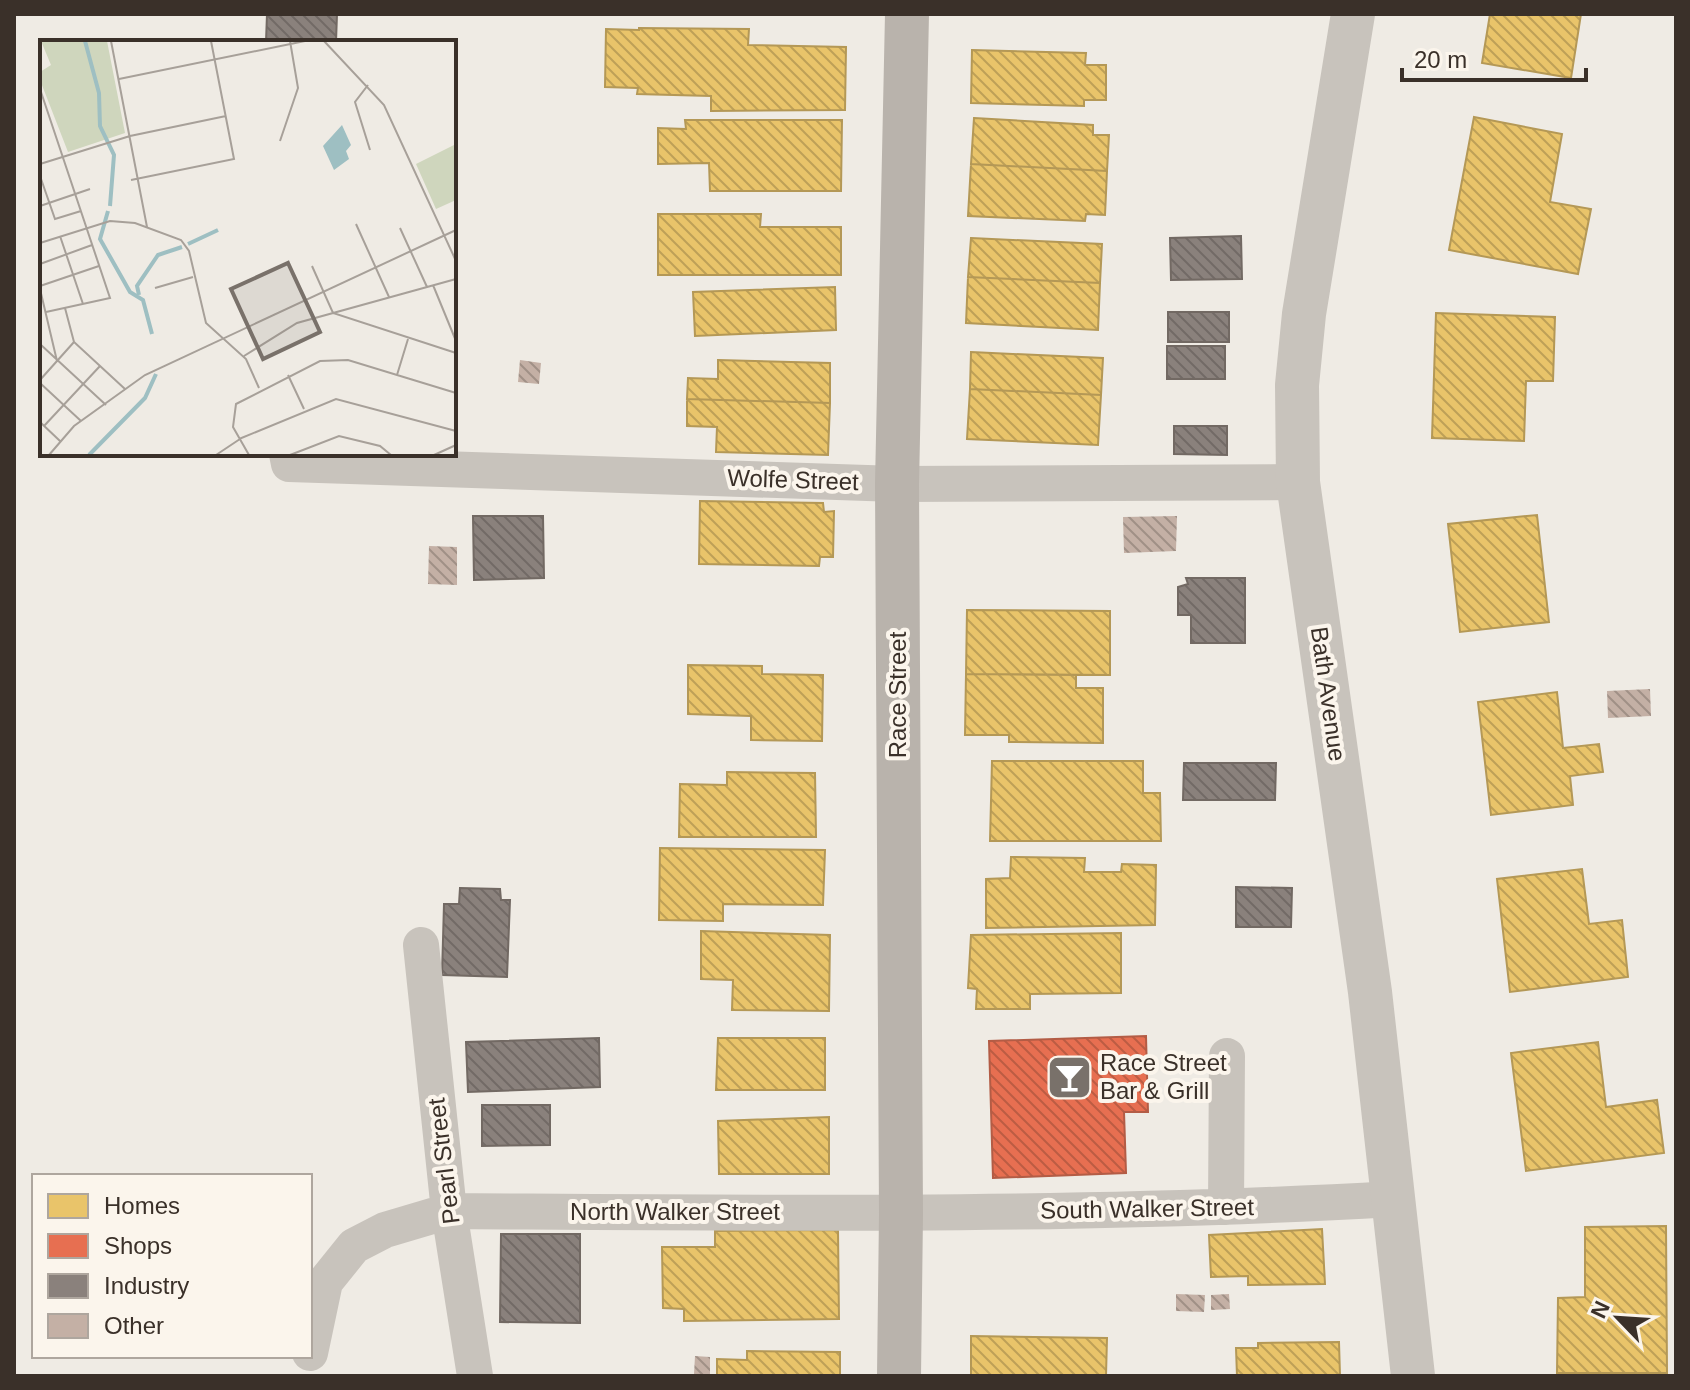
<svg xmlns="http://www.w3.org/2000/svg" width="1690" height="1390" font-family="Helvetica,sans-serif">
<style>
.homes{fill:url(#homes-back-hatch);stroke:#b49856;stroke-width:2}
.shops{fill:url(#shops-back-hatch);stroke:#b35c45;stroke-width:2}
.industry{fill:url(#industry-back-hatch);stroke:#726963;stroke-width:2}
.building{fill:url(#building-back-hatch)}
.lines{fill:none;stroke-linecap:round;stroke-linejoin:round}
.service{stroke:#c8c3bc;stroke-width:36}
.minor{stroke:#c8c3bc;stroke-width:44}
.secondary{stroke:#b9b3ac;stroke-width:44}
.labels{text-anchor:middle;stroke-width:8;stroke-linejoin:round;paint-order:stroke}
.street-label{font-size:24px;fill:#3a3029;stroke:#fbf5ec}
.poi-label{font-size:24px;fill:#3a3029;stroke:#fbf5ec;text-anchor:start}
.inset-river{fill:none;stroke:#9ebfc2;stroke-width:4}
.inset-road{fill:none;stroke:#a7a099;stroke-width:2}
.view{fill:#79716a;fill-opacity:0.15;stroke:#79716a;stroke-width:4}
.inset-edge{fill:none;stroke:#3a3029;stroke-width:4}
</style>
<defs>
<pattern id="homes-back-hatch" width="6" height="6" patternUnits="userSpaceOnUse" patternTransform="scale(2)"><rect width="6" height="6" fill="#e9c46a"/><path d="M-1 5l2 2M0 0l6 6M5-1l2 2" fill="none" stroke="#bea057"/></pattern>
<pattern id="shops-back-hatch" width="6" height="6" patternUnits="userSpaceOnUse" patternTransform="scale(2)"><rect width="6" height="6" fill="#e76f51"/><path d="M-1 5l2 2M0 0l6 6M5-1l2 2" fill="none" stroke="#bc5c43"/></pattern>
<pattern id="industry-back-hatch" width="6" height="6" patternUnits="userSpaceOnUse" patternTransform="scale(2)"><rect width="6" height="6" fill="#8a817c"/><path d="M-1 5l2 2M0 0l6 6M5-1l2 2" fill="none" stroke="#726a66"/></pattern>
<pattern id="building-back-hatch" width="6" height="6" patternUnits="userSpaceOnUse" patternTransform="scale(2)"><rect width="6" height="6" fill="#c4b0a5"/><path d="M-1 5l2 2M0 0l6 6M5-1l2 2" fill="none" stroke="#a09086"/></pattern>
</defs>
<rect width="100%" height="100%" fill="#efebe4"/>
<path class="homes" d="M1490,14H1581L1571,78L1482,63Z
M639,28L749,29L748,45L846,47L845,110L711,111V96L637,94L638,88L605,87L606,29L639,30Z
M972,50L1086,53L1085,65H1106V100H1084V106L971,103Z
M1474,117L1562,134L1550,202L1591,209L1578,274L1449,250Z
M974,118L1093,125V135H1109L1107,171L971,164Z
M685,120H842L841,191H710L709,163L658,164V128L686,129Z
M971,164L1107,171L1105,215L1086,214L1085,221L968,216Z
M658,214H761L760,227H841V275H658Z
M971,238L1102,244L1100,283L968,277Z
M968,277L1100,283L1098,330L966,323Z
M835,287L836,330L695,336L693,292Z
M1436,313L1555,317L1553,381H1526L1524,441L1432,438Z
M971,352L1103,358L1101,395L970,389Z
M718,360L830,363V403L687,399L688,378L718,379Z
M970,389L1101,395L1098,445L967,439Z
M687,399L830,403L828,455L716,452L717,427L687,426Z
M700,501L823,503L824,512L834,511L833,557H820L819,566L699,564Z
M1537,515L1549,622L1460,632L1448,524Z
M967,610L1110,611V675L966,674Z
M688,665L762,666V674L823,675L822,741L751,740V716L688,714Z
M966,674L1076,675V688H1103V743L1009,742V735H965Z
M1557,692L1563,748L1599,744L1603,772L1570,776L1573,805L1491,815L1478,702Z
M992,761H1143V793H1160L1161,841H990Z
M727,772L815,773L816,837H679L680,784L727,785Z
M660,848L825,850L823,905L723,904V921L659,920Z
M1011,857L1085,858L1084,872H1121L1122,864L1156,865L1155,925L986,928V879L1010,878Z
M1582,869L1589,924L1622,920L1628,977L1510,992L1497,879Z
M701,931L830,935L829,1011L732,1010L733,980L701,979Z
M1121,933V993L1030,994V1009H976L977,989L968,988L971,935Z
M718,1038H825V1090H716Z
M1598,1042L1606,1107L1657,1100L1664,1153L1526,1171L1511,1053Z
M829,1117V1174H719L718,1121Z
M1666,1226L1667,1373H1557L1558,1298L1585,1297V1227Z
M1322,1229L1325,1284L1248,1285V1276L1211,1277L1209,1235Z
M838,1230L839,1319L684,1321V1309L663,1308L662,1247H715V1231Z
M971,1336L1107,1338L1106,1376H971Z
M1339,1342L1340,1376H1237L1236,1348H1258V1343Z
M747,1351L840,1352V1376H717V1359L747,1360Z"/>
<path class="shops" d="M1146,1036L1148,1112H1124L1126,1173L993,1178L989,1041Z"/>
<path class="industry" d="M267,14H337L336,42H266Z
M1241,236L1242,279L1171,280L1170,238Z
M1168,312H1229V342H1168Z
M1167,346H1225V379H1167Z
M1174,426H1227V455L1174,454Z
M473,516H543L544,578L474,580Z
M1186,578H1245V643H1191V615H1178V587L1188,584Z
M1184,763H1276L1275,800H1183Z
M1236,887L1292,888L1291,927H1236Z
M460,888L500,889L501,900H510L507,977L442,975L444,904H459Z
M599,1038L600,1087L468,1092L466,1042Z
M482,1105H550V1145L482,1146Z
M501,1234H580V1323L500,1322Z"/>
<path class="building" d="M520,360L541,363L539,384L518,382Z
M1177,516L1176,551L1124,553L1123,517Z
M429,546L457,547V585L428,584Z
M1650,689L1651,716L1608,718L1607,691Z
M1176,1294L1205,1295L1204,1312L1176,1311Z
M1229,1294L1230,1309L1211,1310V1295Z
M695,1356L710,1357V1375L694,1374Z"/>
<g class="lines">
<path class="service" d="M287,454L289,464L897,484L1298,482
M421,945L449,1211L475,1376
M1226,1207L1227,1056
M310,1353L325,1282L354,1246L385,1230L449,1211C764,1213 1079,1217 1393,1199"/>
<path class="minor" d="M1353,14L1304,314L1297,385L1298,482L1370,992L1413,1376"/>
<path class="secondary" d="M899,1376L901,1214L897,484L907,14"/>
</g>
<defs>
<symbol id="bar-square" viewBox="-11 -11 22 22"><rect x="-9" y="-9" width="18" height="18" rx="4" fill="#79716a" stroke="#fbf5ec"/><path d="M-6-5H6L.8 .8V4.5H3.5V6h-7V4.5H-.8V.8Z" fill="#fff"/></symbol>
</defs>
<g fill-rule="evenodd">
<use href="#bar-square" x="1044" y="1052" width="51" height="51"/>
</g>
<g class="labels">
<g class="street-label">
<text transform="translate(793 480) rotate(2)" y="8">Wolfe Street</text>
<text transform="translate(1328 694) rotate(82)" y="8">Bath Avenue</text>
<text transform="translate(898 695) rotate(-90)" y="8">Race Street</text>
<text transform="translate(444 1161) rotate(-97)" y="8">Pearl Street</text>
<text transform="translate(1147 1209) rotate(-1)" y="8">South Walker Street</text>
<text x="675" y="1220">North Walker Street</text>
</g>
<g class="poi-label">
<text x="1100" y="1071">Race Street<tspan x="1100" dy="28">Bar &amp; Grill</tspan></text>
</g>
</g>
<g transform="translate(40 40)">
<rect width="416" height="416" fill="#efebe4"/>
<path d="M1,1H67L85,93L28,112L0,40V32L11,25ZM416,104V160L396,169L376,124Z" fill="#cfd6bd"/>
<path d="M302,85L311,105L306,111L309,119L294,130L283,106Z" fill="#9ebfc2"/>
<path class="inset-river" d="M45,1L59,53L60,86L74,115L70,166M68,171L60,199L90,252L103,260L112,294M148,204L178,190M99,255L97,246L118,215L142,207M49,415L105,358L116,334"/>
<path class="inset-road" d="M71,1L107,187M284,1L344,65L416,221M79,39L265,1M328,45L315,62L330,110M0,49L70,258L6,272M240,101L258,48L250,1M0,124L90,96L186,76M0,136L15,179L41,171M91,140L194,119L171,1M0,166L50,149M316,184L349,257M360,188L387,247M20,196L43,264M0,203L70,181L95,183L141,200L149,211L166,283L206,319L219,348M0,224L52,205M272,226L293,273L416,313M393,245L416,301M0,246L59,226M115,248L153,237M0,249L17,321M25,268L34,302L85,349M0,304L66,365M204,316L257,283L416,239M248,335L264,369M357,335L368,299M0,340L34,302M0,343L41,381M0,382L20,401M4,386L60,326M199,399L296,359L416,391M9,415L34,386L105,335L416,190M176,415L200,399M209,415L193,387L196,364L280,321L308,320L416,353M250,415L299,396L340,406L351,415M394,415L416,405"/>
<path class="view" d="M248,223L280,292L223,319L191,249Z"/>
<rect width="416" height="416" class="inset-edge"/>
</g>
<rect width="1690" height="1390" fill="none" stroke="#3a3029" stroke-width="32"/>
<rect x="32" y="1174" width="280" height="184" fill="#fbf5ec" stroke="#aea69e" stroke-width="2"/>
<rect x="48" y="1194" width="40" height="24" fill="#e9c46a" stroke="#aea69e" stroke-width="2"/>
<text x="104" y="1214" font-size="24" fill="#3a3029">Homes</text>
<rect x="48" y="1234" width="40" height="24" fill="#e76f51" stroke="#aea69e" stroke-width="2"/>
<text x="104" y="1254" font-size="24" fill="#3a3029">Shops</text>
<rect x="48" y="1274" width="40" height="24" fill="#8a817c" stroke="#aea69e" stroke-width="2"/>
<text x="104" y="1294" font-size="24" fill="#3a3029">Industry</text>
<rect x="48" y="1314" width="40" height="24" fill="#c4b0a5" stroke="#aea69e" stroke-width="2"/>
<text x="104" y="1334" font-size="24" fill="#3a3029">Other</text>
<g transform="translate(1618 1318) rotate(295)" stroke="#fbf5ec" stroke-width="6" paint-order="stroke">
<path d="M0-6L14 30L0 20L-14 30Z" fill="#3a3029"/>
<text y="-12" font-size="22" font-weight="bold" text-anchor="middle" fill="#3a3029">N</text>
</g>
<path d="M1402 68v12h184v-12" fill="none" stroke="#3a3029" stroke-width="4"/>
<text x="1414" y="68" font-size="24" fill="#3a3029" stroke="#fbf5ec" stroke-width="6" paint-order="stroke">20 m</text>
</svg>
